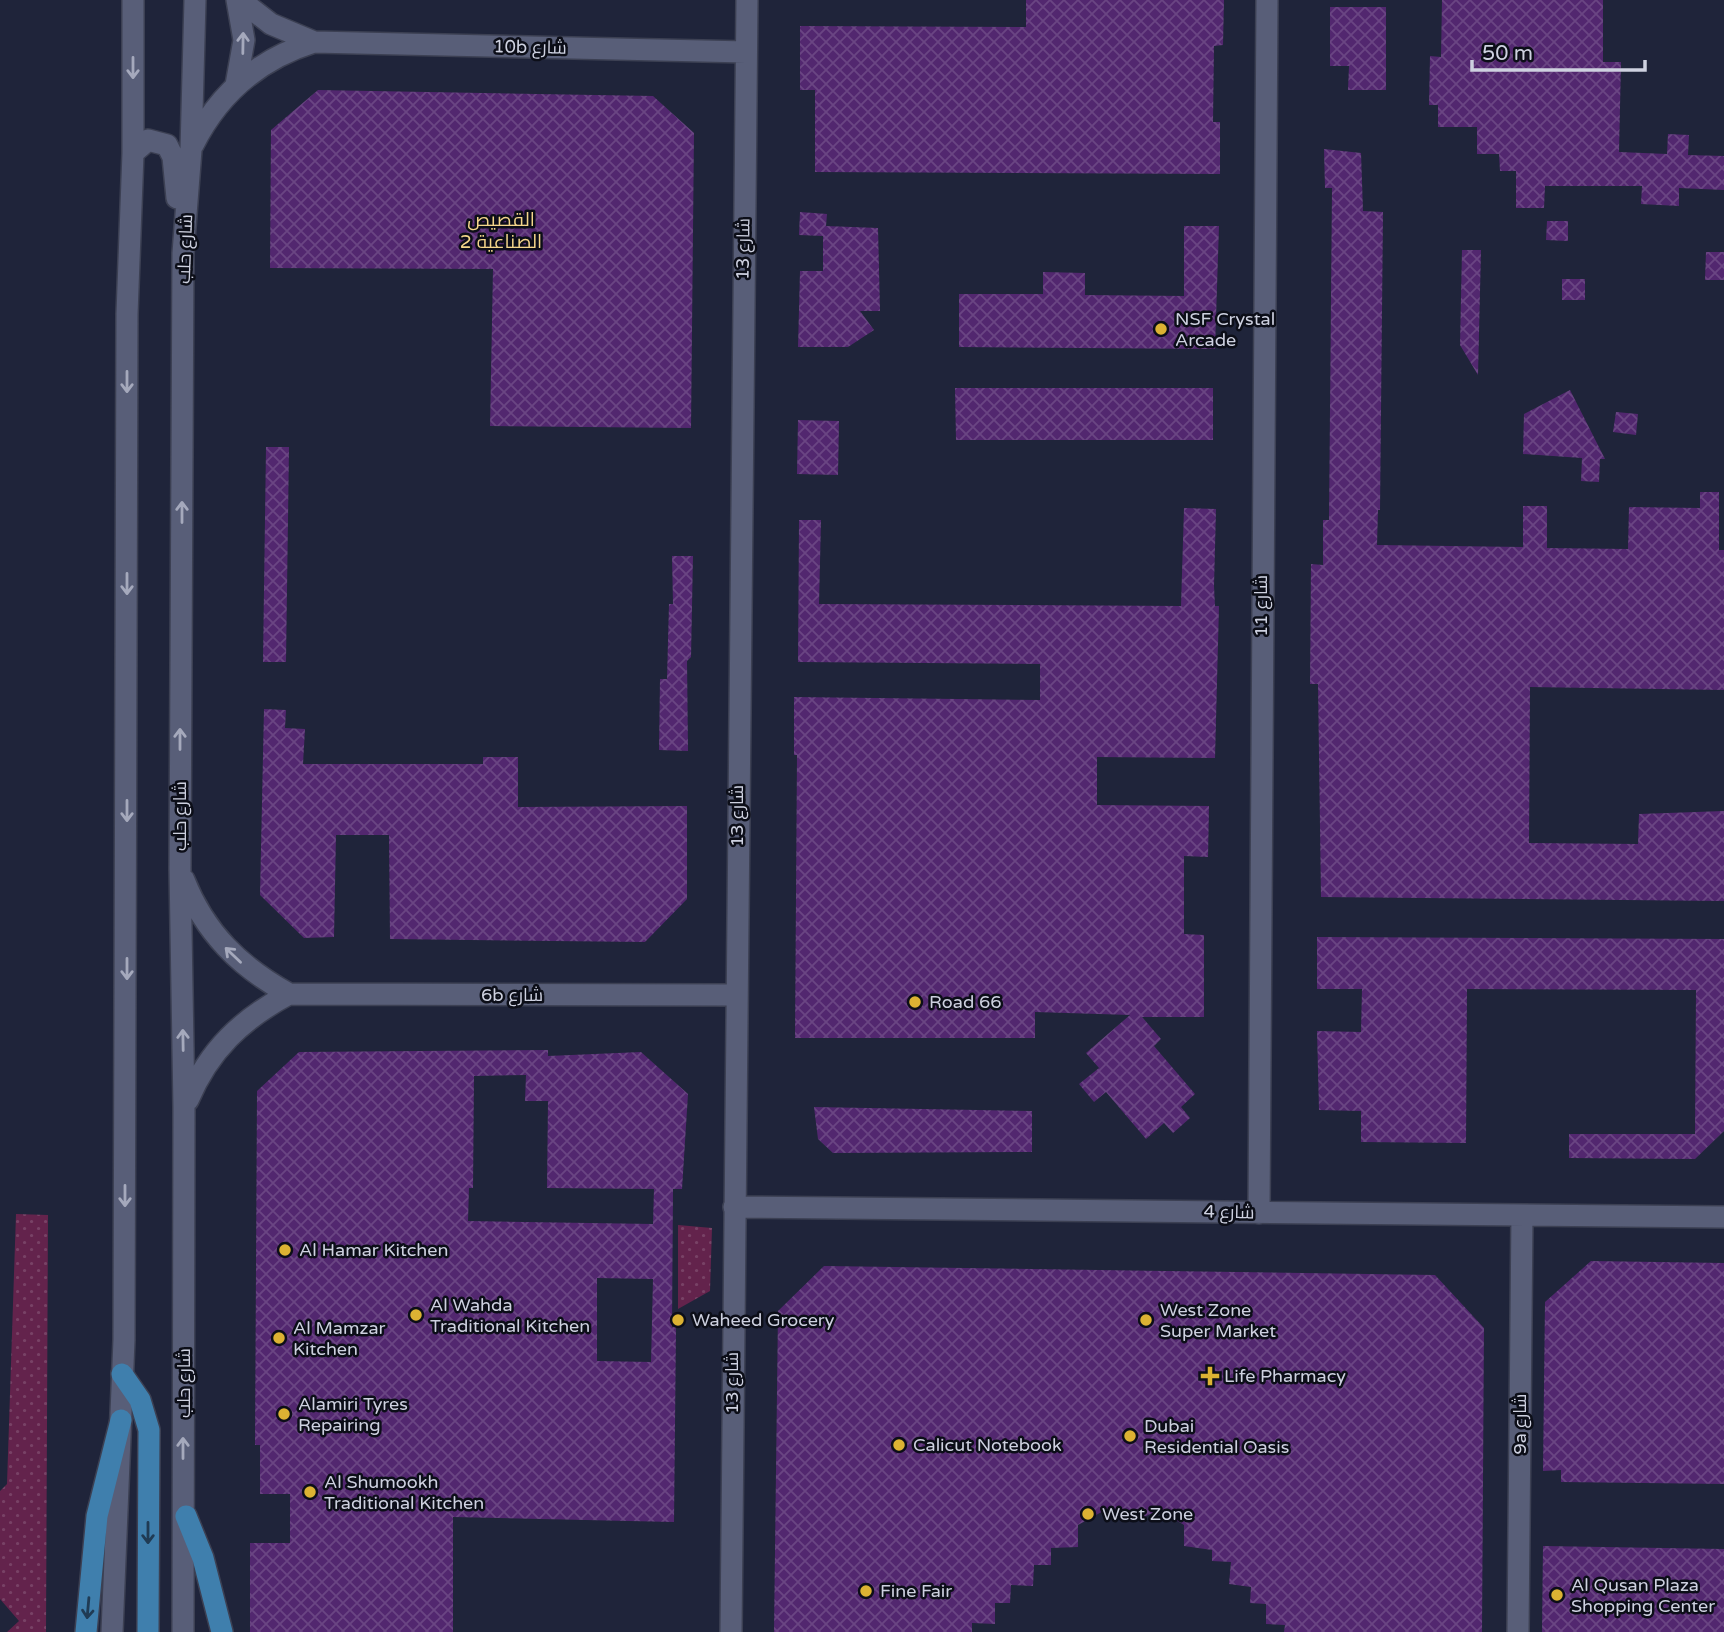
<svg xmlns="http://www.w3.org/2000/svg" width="1724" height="1632" font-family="'Varela Round',Cairo,sans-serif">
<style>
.grass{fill:url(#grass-dots)}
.building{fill:url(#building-cross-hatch);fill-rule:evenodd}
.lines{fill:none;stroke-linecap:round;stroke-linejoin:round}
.minor-casing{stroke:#3c4053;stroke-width:24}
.major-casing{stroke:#3c4053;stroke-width:24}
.minor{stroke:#585e78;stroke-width:21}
.major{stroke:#3f7fad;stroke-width:21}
.oneway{stroke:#a5a9bc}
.oneway2{stroke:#203b54}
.poi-dot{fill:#dcb233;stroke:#0c0e18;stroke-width:2.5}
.labels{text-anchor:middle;stroke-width:5;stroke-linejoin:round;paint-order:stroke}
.street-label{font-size:18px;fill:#ced1e0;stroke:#0c0e18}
.poi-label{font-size:18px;fill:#ced1e0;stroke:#0c0e18;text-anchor:start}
.neighbourhood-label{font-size:19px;fill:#f4d68b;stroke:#0c0e18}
</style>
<defs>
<pattern id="grass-dots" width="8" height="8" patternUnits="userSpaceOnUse" patternTransform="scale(1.75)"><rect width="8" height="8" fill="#63234c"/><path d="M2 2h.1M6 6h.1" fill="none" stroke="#784266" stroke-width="1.8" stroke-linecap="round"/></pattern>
<pattern id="building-cross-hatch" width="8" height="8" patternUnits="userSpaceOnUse" patternTransform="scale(1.75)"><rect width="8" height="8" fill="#52276f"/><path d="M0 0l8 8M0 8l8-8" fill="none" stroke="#6a4583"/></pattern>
</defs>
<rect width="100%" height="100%" fill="#1f243a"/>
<path class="grass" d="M16,1214L48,1215L46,1632H7L19,1621L0,1599V1491L7,1484Z
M678,1225L712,1228L710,1291L678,1309Z"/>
<path class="building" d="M1026,0H1224L1223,45L1214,46L1213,122H1220V174L815,172V90H800V26L1026,27Z
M1442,0H1603V62H1621L1619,152L1667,154L1668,134L1689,135L1688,155L1724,156V190L1679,188V206L1641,204L1642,186H1545L1544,208H1516V171H1500L1499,154H1477V127H1438V105H1429L1430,56L1441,57Z
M1330,7H1386V90H1348L1349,66H1330Z
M318,90L653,96L694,133L691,428L490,426L493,269L270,268L271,130Z
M1324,149L1361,153L1363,211L1383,212L1380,510H1378L1377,545L1523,547V506H1547V548L1628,549L1629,507L1700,508V492H1719V550H1724V690L1530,687L1529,843L1638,844L1639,814L1724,811V901L1321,897L1318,684H1310L1311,564L1323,565V520H1329L1332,188H1325Z
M800,212L827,214L826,226L878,228L880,311H860L874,330L848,347H798L800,271H823V236L799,235Z
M1547,221H1568V241L1546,240Z
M1184,226H1219L1215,349L959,347V294H1043V272L1085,273V295L1184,296Z
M1462,250H1481L1478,375L1460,345Z
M1706,252H1724V280H1705Z
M1562,279H1585V300H1562Z
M955,388H1213V440H956Z
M1570,390L1605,459H1600L1599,482L1581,481L1582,458L1523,454L1524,414Z
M1616,412L1638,414L1636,435L1613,432Z
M798,420L839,421L838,475L797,474Z
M266,447H289L286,662H263Z
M1184,508L1216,509L1214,586L1215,606H1219L1215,758L1097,757V805L1209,806L1208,857L1184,856V934L1204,935V1017H1142L1161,1039L1154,1046L1195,1094L1181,1107L1190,1118L1173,1133L1164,1123L1146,1139L1106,1092L1094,1102L1079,1084L1099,1068L1086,1053L1130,1015L1035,1012V1038H795L797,755H794V697L1040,700V664L798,662L799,520H821L819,604L1181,606Z
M672,556H693L691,657L687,661L688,751L659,750L660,679H667L669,604H673Z
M264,709L286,710L285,728L305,729L303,764H483V757H518V807L687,806V899L645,942L390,939L389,835H336L334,937L304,938L260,895Z
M1317,937L1724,939V1131L1695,1159L1569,1158V1134H1695L1696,990L1467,989L1466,1143L1361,1142V1111L1319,1110L1317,1031L1361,1032L1362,989H1317Z
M548,1050V1056L641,1052L688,1094L682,1189H673L672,1327H676L674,1522L453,1517V1632H250V1543H290V1494H260V1445H255L257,1091L299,1052ZM526,1075L525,1101H548L547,1188L654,1189L653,1224L468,1221L469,1188H473L474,1076ZM597,1278L653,1279L651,1362L597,1361Z
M814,1107L1032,1111V1152L833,1153L818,1139Z
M1591,1261L1724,1263V1484L1561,1482V1470L1543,1471L1545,1302Z
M824,1266L1435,1275L1484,1328L1482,1632H1284L1285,1625L1266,1624V1604L1250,1603L1251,1587L1229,1584L1231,1562L1212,1561V1550L1184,1546V1525L1159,1510L1144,1517L1131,1518L1107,1509L1078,1525V1547L1051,1548V1565H1034L1033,1586L1011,1585L1010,1603H995V1624L972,1623V1632H774L778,1311Z
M1543,1546L1724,1549V1632H1542Z"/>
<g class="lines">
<defs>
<path id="minor" d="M240,0L271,24L314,42L746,52
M236,85L244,40L237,0
M193,145C219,93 259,59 314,42
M133,153L148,140L167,145L173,157L177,198
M184,880C205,933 240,967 289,994
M188,1100C209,1050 242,1019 289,994L735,995
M734,1207L1724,1217
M1259,1213L1267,0
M112,1632L124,1340L127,314L133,153V0
M183,1632L184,1108L180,869L183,253L191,150L195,0
M731,1632L747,0
M1518,1632L1522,1215"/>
<path id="major" d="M122,1374L140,1400L149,1430L148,1632
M186,1516L203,1558L222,1632
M86,1632L97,1516L121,1420"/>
</defs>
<use href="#minor" class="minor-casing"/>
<use href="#major" class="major-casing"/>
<use href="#minor" class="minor"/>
<use href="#major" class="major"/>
</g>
<defs><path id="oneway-shaft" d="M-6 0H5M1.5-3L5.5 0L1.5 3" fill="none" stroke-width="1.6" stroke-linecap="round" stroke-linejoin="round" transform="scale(1.75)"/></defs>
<g class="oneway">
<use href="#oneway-shaft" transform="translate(243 43) rotate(-89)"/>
<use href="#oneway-shaft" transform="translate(133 68) rotate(90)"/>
<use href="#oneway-shaft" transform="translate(127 382) rotate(90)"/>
<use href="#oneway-shaft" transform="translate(182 512) rotate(-90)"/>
<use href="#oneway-shaft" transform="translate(127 584) rotate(90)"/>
<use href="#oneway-shaft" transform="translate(180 739) rotate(-90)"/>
<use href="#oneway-shaft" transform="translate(127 811) rotate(90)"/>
<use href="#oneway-shaft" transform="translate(233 955) rotate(-136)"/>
<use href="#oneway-shaft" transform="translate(127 969) rotate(90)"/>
<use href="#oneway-shaft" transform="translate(183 1040) rotate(-91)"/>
<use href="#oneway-shaft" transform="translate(125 1196) rotate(90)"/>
<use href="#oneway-shaft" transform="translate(183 1448) rotate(-90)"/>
</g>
<g class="oneway2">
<use href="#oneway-shaft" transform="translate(148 1533) rotate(90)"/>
<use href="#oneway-shaft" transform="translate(88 1608) rotate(95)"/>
</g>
<g class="poi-dot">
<circle cx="1161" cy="329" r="7"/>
<circle cx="915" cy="1002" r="7"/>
<circle cx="285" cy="1250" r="7"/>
<circle cx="416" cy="1315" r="7"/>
<circle cx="678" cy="1320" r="7"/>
<circle cx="1146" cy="1320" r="7"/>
<circle cx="279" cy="1338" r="7"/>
<path d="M1206.5 1365.5h7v7h7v7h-7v7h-7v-7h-7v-7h7z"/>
<circle cx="284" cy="1414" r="7"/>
<circle cx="1130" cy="1436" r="7"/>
<circle cx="899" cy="1445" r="7"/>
<circle cx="310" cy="1492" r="7"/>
<circle cx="1088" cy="1514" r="7"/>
<circle cx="866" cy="1591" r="7"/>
<circle cx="1557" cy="1595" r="7"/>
</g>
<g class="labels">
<g class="street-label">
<text transform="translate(530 47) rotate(1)" y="6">10b شارع</text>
<text transform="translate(185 249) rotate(-88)" y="6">شارع حلب</text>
<text transform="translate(743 249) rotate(-89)" y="6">شارع 13</text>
<text transform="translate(1261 606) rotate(-90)" y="6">شارع 11</text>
<text transform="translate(180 816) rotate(-90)" y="6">شارع حلب</text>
<text transform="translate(737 816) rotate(-90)" y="6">شارع 13</text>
<text x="512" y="1001">6b شارع</text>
<text transform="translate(1229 1212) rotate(1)" y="6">شارع 4</text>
<text transform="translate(184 1383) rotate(-90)" y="6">شارع حلب</text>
<text transform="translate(732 1383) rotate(-90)" y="6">شارع 13</text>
<text transform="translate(1520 1424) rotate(-90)" y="6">9a شارع</text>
</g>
<g class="poi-label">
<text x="1175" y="325">NSF Crystal<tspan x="1175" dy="21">Arcade</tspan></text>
<text x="929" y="1008">Road 66</text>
<text x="299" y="1256">Al Hamar Kitchen</text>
<text x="430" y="1311">Al Wahda<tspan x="430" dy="21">Traditional Kitchen</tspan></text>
<text x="1160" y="1316">West Zone<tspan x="1160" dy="21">Super Market</tspan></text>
<text x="692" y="1326">Waheed Grocery</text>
<text x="293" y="1334">Al Mamzar<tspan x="293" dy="21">Kitchen</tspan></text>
<text x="1224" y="1382">Life Pharmacy</text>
<text x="298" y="1410">Alamiri Tyres<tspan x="298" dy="21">Repairing</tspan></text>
<text x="1144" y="1432">Dubai<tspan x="1144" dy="21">Residential Oasis</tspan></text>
<text x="913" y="1451">Calicut Notebook</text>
<text x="324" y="1488">Al Shumookh<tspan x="324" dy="21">Traditional Kitchen</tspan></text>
<text x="1102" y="1520">West Zone</text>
<text x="1571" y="1591">Al Qusan Plaza<tspan x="1571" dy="21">Shopping Center</tspan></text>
<text x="880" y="1597">Fine Fair</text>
</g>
<g class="neighbourhood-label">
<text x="501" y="226">القصيص<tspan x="501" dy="22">الصناعية 2</tspan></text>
</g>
</g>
<path d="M1472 60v10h173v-10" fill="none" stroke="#ced1e0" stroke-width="3.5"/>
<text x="1482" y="60" font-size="21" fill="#ced1e0" stroke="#0c0e18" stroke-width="5" paint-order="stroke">50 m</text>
</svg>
